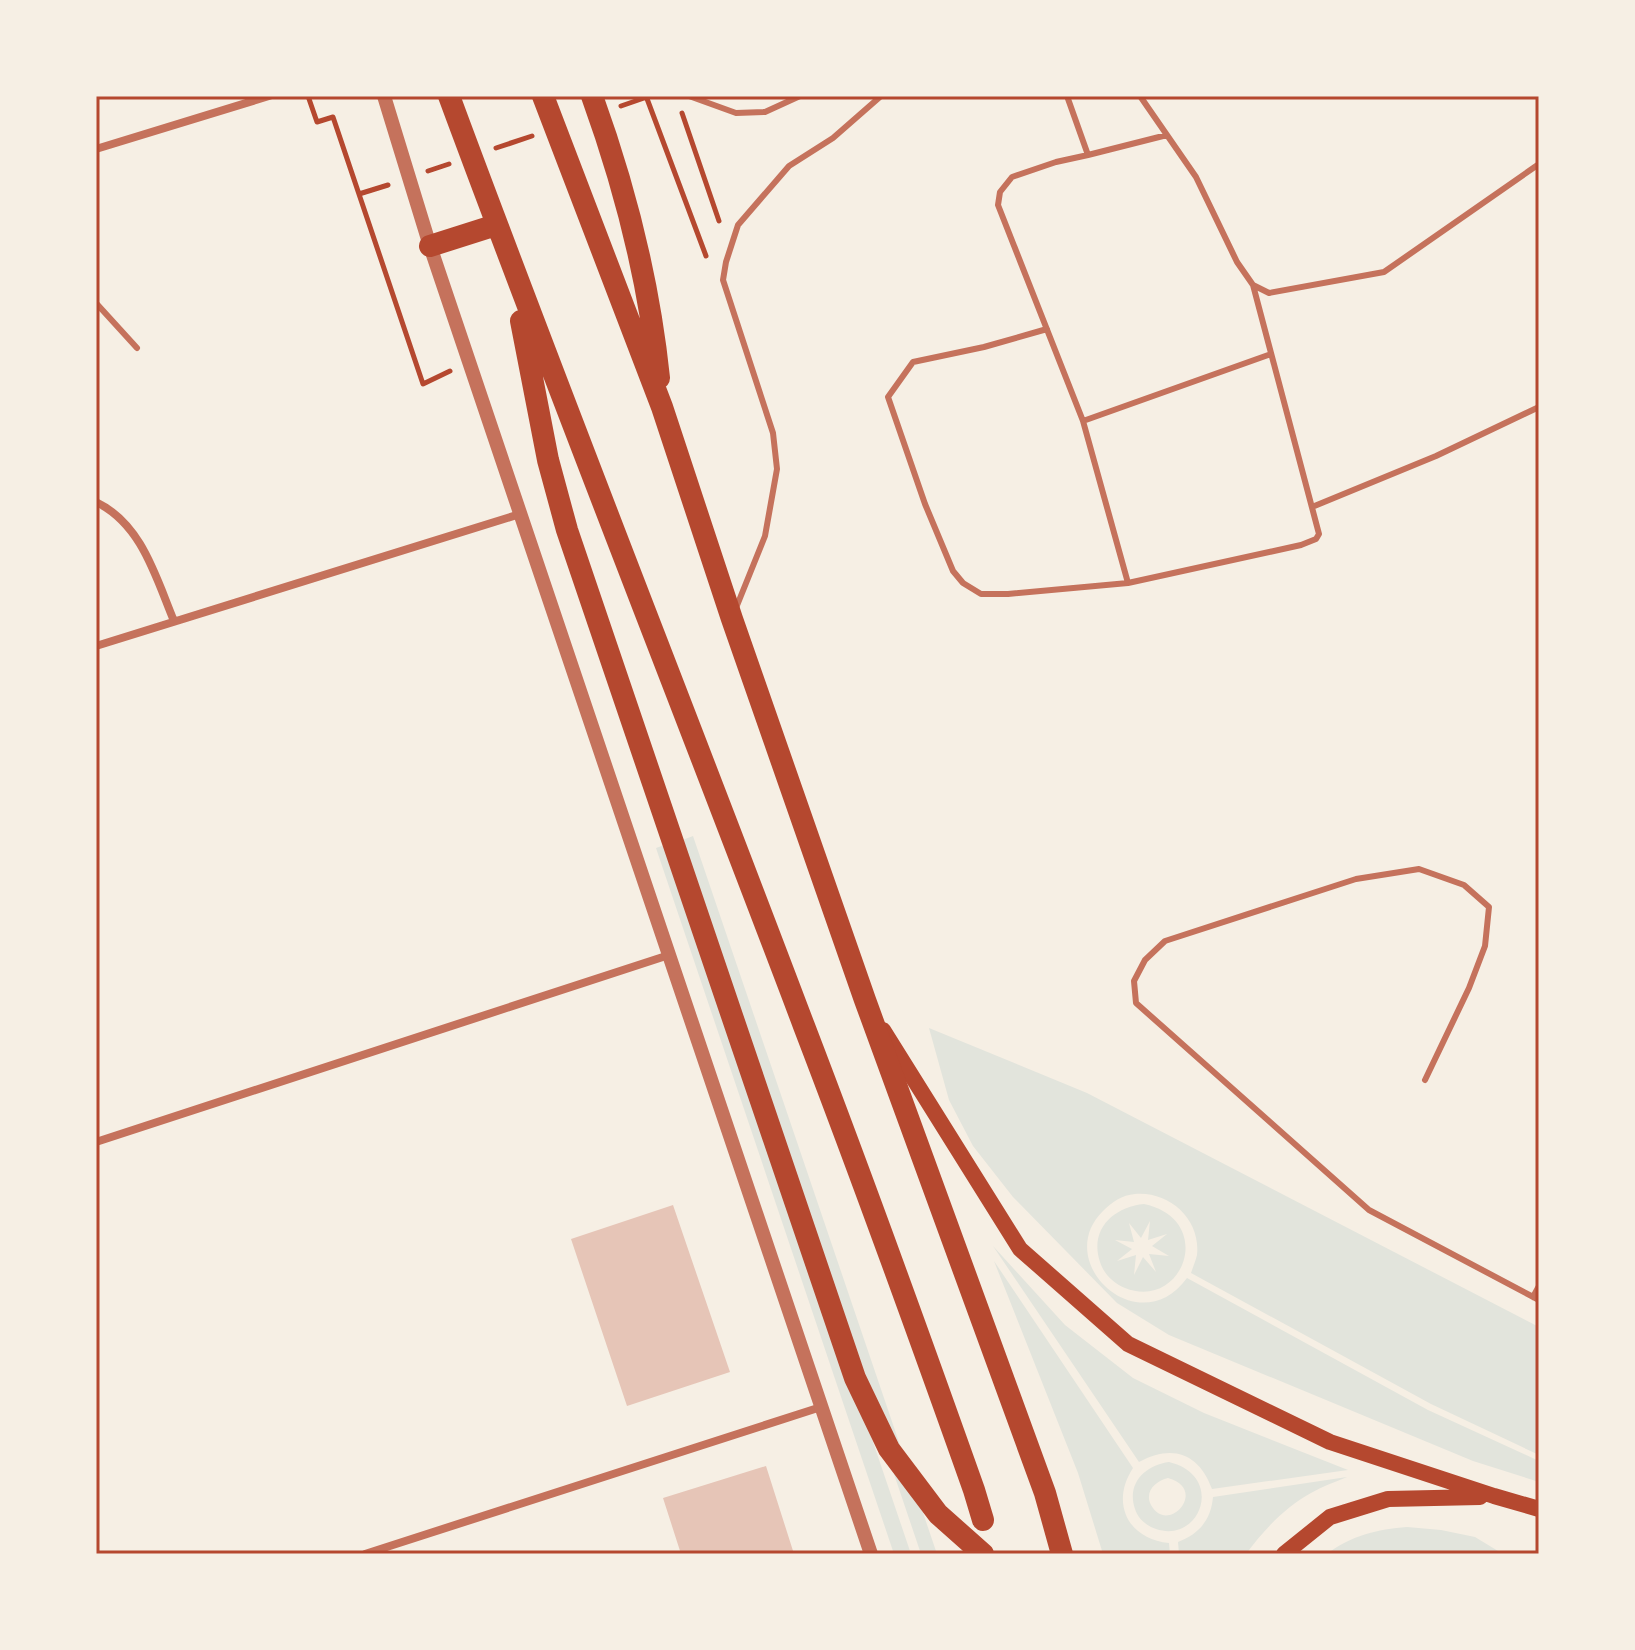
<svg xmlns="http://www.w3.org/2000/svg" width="1635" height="1650" font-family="Raleway,sans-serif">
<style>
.green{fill:#e2e4dc;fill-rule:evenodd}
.building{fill:#e6c5b7}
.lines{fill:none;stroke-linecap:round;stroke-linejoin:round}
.path{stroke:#b5482f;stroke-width:5}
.service{stroke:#c5725c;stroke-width:6}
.minor{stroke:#c5725c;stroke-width:8}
.tertiary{stroke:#c5725c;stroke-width:14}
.secondary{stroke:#b5482f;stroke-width:16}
.trunk{stroke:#b5482f;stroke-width:22}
.neatline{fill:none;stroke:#b5482f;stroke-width:3}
</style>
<rect width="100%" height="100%" fill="#f6efe4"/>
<path class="green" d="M693,836L937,1554H921L680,841Z
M670,843L911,1554H894L656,848Z
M929,1028L1087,1093L1539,1327V1455L1431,1404L1191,1273C1193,1267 1196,1260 1197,1255C1201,1219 1169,1191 1135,1194C1122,1195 1112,1202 1103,1211C1051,1262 1139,1344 1187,1278L1428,1410L1539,1461V1482L1473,1461L1169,1335L1117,1303L1013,1197L973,1146L949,1100Z
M1144,1204C1217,1220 1183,1311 1125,1288C1113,1283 1104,1274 1100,1262C1089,1229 1114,1207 1144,1204ZM1150,1221L1148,1240L1167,1234L1152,1246L1169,1256L1149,1254L1156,1272L1143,1257L1134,1275L1136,1255L1117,1261L1132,1249L1115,1240L1134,1242L1129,1223L1141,1238Z
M993,1246L1065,1325L1133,1378L1204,1413L1348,1470L1212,1489C1199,1453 1172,1444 1139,1462Z
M994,1261L1133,1468C1110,1503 1128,1539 1169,1543L1170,1554H1103L1078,1473Z
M1169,1462C1226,1476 1200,1544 1156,1529C1147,1526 1138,1519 1135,1509C1126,1483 1146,1465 1169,1462ZM1168,1478C1209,1489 1168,1536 1151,1505C1144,1491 1156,1481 1168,1478Z
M1347,1477C1335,1482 1323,1486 1311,1493C1285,1507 1264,1530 1246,1554H1179L1178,1542C1199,1534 1211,1520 1213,1497Z
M1407,1527L1441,1530L1475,1537L1503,1554H1327C1350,1536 1378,1529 1407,1527Z"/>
<path class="building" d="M673,1205L730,1372L627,1406L571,1239Z
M766,1466L794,1554H681L663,1498Z"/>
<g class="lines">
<path class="path" d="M308,96L317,122L333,117L423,384L450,371
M646,96L706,256
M621,106L647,97
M682,113L719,221
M496,148L532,136
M428,171L449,164
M359,194L388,185"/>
<path class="service" d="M689,96L736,113L765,112L800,96
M1067,96L1088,155L1056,162L1012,177L1000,192L998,205L1083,421L1128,583L1301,545L1316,539L1319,534L1253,285
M1140,96L1196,177L1237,262L1253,285L1269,293L1384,272L1539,164
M1088,155L1167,135
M96,303L137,348
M1047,329L984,347L913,362L888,397L925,504L953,571L963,583L981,594H1008L1128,583
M1083,421L1271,354
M1312,507L1436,456L1539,407
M736,608L765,536L777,469L773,433L723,280L726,262L738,225L789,166L833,138L881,96
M1425,1080L1469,988L1485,946L1489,907L1464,885L1419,869L1356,879L1165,941L1145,960L1134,981L1136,1003L1369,1210L1539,1300
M1533,1297L1539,1286"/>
<path class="minor" d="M96,149L269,96
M96,502C142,524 156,578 174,621
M96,646L520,514
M96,1142L669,955
M365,1554L821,1407"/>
<path class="tertiary" d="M384,96L430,246L871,1554"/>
<path class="secondary" d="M883,1030L1020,1249L1128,1344L1330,1442L1494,1496L1539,1509
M1284,1554L1330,1517L1388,1499L1480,1497"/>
<path class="trunk" d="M449,96C564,407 687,716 804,1026C863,1180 919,1335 974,1490L983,1520
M543,96L662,407L732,619L865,1000L1045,1493L1062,1554
M592,96C625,187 649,281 659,378
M430,246L496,225
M521,321L548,460L567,530L855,1378L889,1449L938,1514L983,1554"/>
</g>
<rect width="1635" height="1650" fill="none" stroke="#f6efe4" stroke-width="196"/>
<rect x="98" y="98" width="1439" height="1454" class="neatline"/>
</svg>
